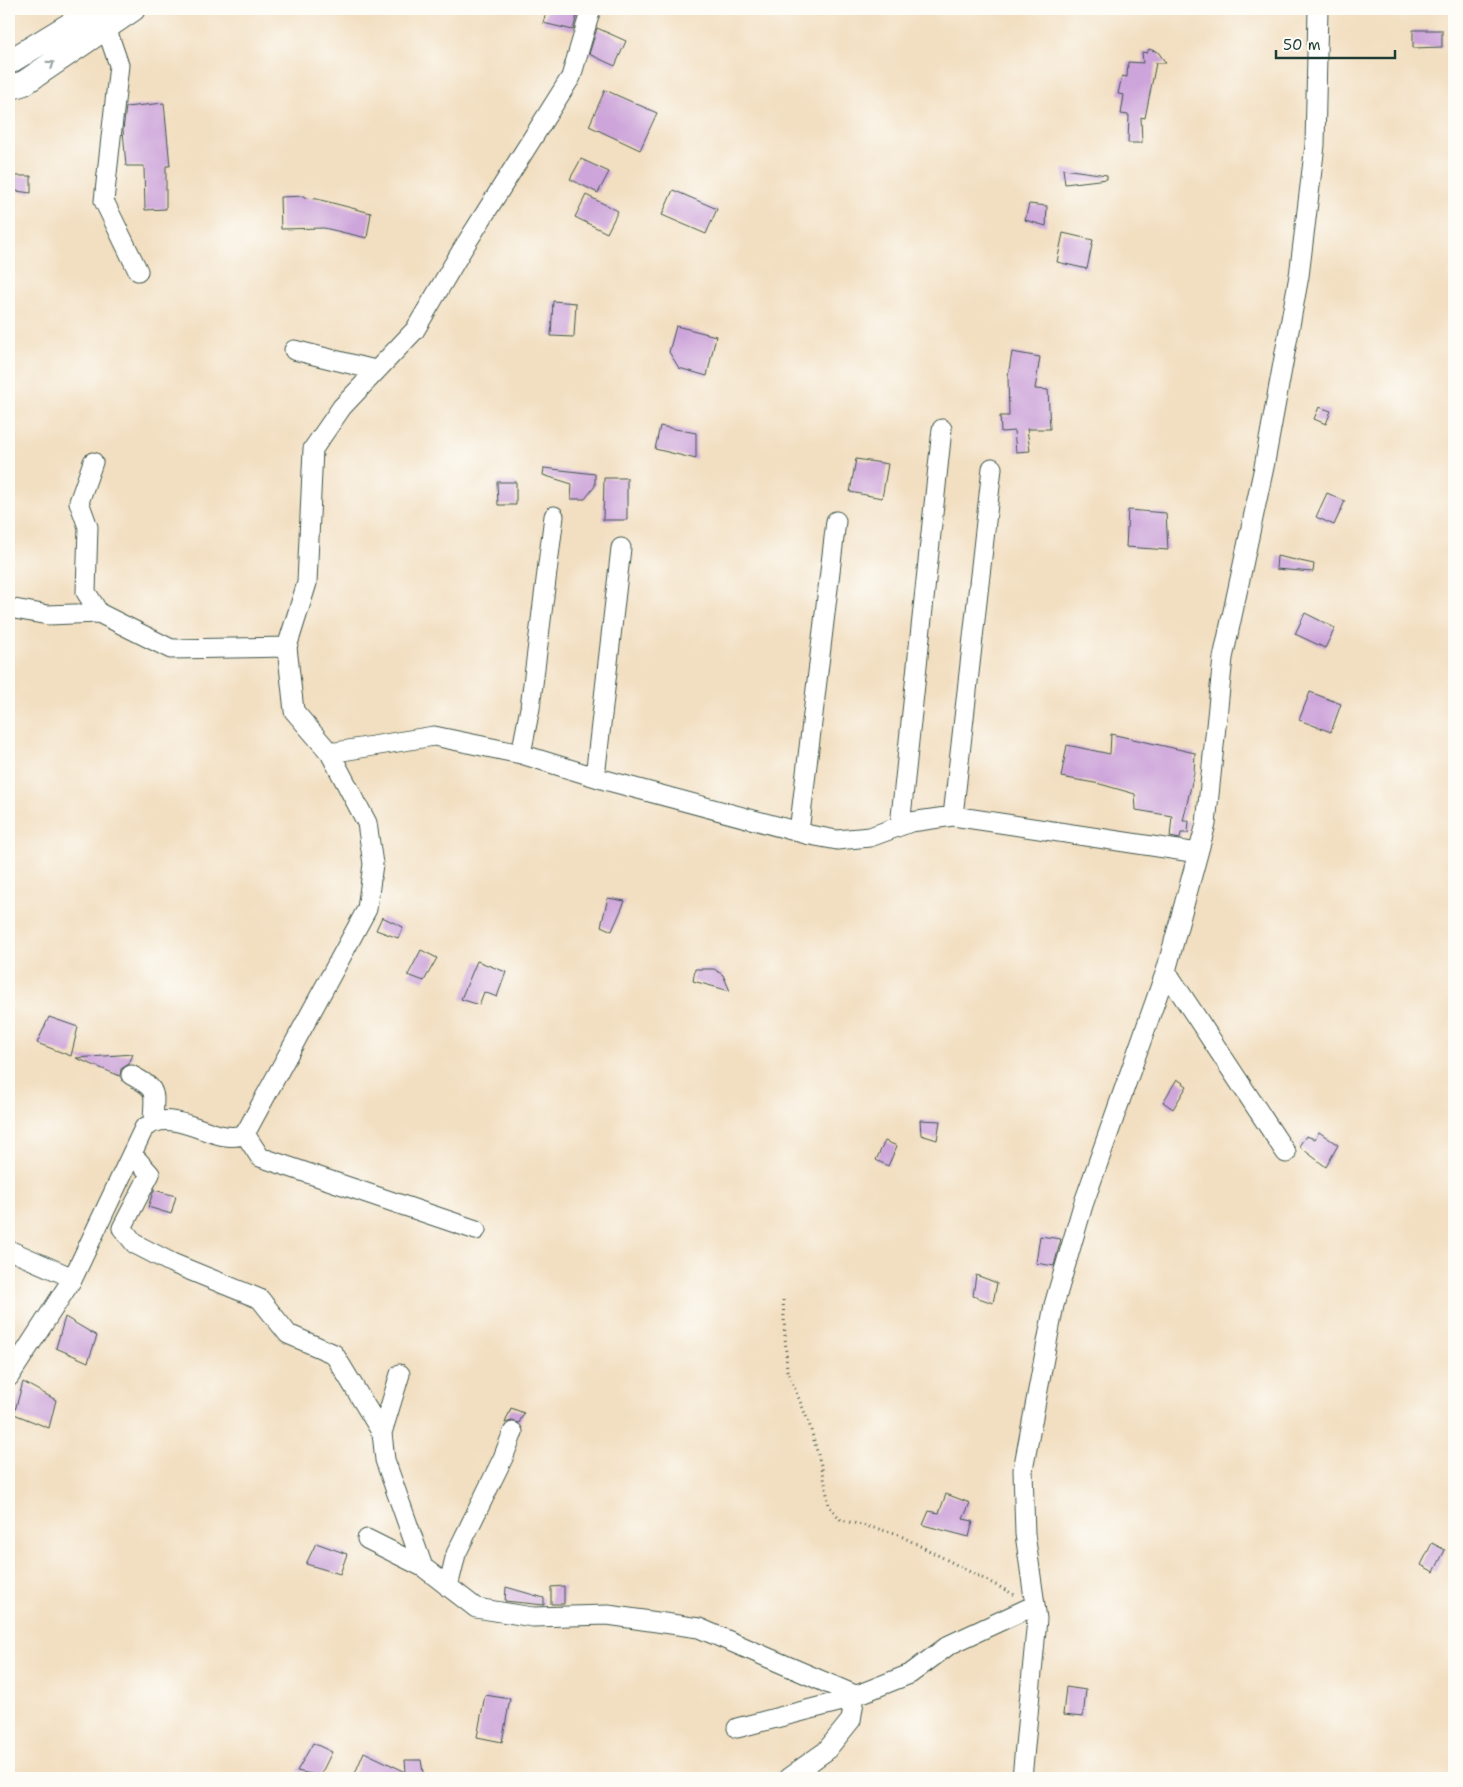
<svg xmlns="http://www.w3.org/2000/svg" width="1463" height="1787" font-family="'Shantell Sans',sans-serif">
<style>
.building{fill:#cda5da}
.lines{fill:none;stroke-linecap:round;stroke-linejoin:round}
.minor-casing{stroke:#3f5549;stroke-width:21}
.tertiary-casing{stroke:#3f5549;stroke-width:26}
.path{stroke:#3f5549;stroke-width:3;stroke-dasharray:1 4;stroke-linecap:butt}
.minor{stroke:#fff;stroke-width:19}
.tertiary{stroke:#fff;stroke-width:24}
.oneway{stroke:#8f9e9a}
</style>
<rect width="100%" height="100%" fill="#fdfcf7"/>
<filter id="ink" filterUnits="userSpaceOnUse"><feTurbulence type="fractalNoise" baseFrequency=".02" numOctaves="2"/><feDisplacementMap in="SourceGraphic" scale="10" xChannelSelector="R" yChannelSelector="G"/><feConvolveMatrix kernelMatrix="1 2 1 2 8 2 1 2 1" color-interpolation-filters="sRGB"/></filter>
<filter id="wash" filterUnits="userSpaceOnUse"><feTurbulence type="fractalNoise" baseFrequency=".0096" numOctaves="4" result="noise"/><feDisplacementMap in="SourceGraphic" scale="20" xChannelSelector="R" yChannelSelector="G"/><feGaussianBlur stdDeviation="1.12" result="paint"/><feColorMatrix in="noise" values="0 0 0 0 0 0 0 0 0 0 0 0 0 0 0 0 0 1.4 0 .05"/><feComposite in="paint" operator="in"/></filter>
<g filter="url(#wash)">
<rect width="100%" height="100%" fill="#f2dec0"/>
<g id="blocks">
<path class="building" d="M547,9L578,11L573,30L543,23Z
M597,28L626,41L615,66L589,54Z
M1413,30H1442V47L1413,48Z
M1149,49L1158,52L1166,63H1156L1145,118L1141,117L1142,143H1128L1129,115L1121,114L1124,95L1118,94L1122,76L1127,77L1128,62L1143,63L1142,52L1147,53Z
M605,90L657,113L640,150L589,126Z
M164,103L170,166H166V209L145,210L144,166H126L123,130L126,107Z
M581,159L609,172L598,193L570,179Z
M1063,169L1107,175V179L1065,184Z
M9,176H31V193L9,190Z
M673,190L717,209L706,234L662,215Z
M586,195L618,211L607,233L575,217Z
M305,196V198L317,199L371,213L367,238L324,228L281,229L280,197Z
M1029,204L1047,206L1046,226L1025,220Z
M1063,233L1093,240L1087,269L1057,262Z
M553,301L576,303L574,337L551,336Z
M676,326L716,336L707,376L679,368L669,352Z
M1012,352L1040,357L1035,389L1048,390L1050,429H1027L1030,451L1016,452L1014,431L1001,432L1000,416H1009L1008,376Z
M1319,407L1331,411L1326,424L1314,419Z
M660,426L696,433V459L655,449Z
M856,459L888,464L882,498L850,492Z
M544,468L595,474V486L585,499H571L572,484L543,475Z
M604,478H627V520H603Z
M497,482H516V505H498Z
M1327,493L1345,501L1334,525L1316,517Z
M1128,510L1166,513L1168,550L1126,547Z
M1277,556L1314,564L1313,572L1276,569Z
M1305,613L1335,628L1325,648L1295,634Z
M1310,692L1341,704L1331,732L1299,720Z
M1111,734L1195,753L1194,773L1183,821H1189L1188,833H1181L1180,839L1170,837L1172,816L1136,810L1135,794L1100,784L1061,777L1067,745L1110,754Z
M608,898L625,901L612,931L601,926Z
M382,917L403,927L398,938L376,930Z
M421,950L437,958L424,981L408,975Z
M477,961L506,972L497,997L484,992L479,1005L461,999Z
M695,969H714L723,975L730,991L693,981Z
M49,1017L78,1027L71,1056L37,1043Z
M133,1054L129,1064L121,1069L120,1076L76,1058Z
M1177,1079L1187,1086L1173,1109L1163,1102Z
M920,1120L940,1121L937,1140L921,1135Z
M1319,1132L1338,1145L1326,1167L1299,1146L1306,1136L1315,1139Z
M885,1141L897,1146L888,1166L876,1160Z
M154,1190L176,1196L171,1214L148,1207Z
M1040,1236L1061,1239L1054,1266L1036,1263Z
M976,1275L997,1283L993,1303L973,1296Z
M65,1317L97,1336L88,1362L56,1348Z
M23,1382L56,1400L49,1428L14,1414Z
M511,1408L524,1413L519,1423L512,1421L505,1423Z
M946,1494L970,1503L963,1519L973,1521L969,1537L923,1525L929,1511L939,1513Z
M316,1543L347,1554L340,1574L306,1564Z
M1432,1543L1445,1550L1434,1572L1421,1565Z
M564,1586V1604H551V1587Z
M506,1587L544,1598V1605L505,1601Z
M1066,1687L1086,1690L1083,1717L1063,1715Z
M485,1695L510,1699L502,1742L477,1737Z
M313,1743L332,1752L320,1776L297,1771Z
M364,1752L406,1772L405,1760H421L424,1778H353Z"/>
</g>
</g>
<g filter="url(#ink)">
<use href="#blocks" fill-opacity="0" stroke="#3f5549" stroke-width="1"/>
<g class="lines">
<defs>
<path id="minor" d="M106,27L119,65L104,201L138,271
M294,350L375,370
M93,462L79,502L88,527L86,592L99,613
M9,608L48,615L99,613L171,649L287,647
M330,753L434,736L521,754L605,780L810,835L837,840L870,837L911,822L953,816L1198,853
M521,754L530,708L554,516
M595,777L621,548
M953,816L992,468
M900,826L942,429
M799,832L836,521
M1166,971L1286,1153
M131,1075C159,1090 154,1091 153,1121
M245,1134L260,1157L476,1230
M133,1155L150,1174L122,1228L135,1244L172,1263L260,1299L288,1334L334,1354L382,1433L385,1460L423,1567
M9,1250L73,1278
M9,1377L73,1278L144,1128C176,1104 214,1147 245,1134L367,909L373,864L367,823L330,753L294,711L287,647L307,583L313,449L342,407L415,330L462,250L571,77L591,9
M382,1433L400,1374
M367,1539L423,1567L476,1608L533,1617L608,1615L699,1628L855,1695L851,1720L826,1751L788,1778
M448,1587L456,1554L503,1458L513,1432
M737,1728L842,1701L910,1674L949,1645L1035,1605
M1022,1778L1037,1619L1025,1534L1023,1470L1054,1305L1083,1205L1166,971L1206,824L1223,658L1264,467L1299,276L1315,145L1318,9"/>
<path id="tertiary" d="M9,62L96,9
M9,88L24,83L133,9"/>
</defs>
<use href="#minor" class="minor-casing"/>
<use href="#tertiary" class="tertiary-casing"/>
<path class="path" d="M783,1300L787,1370L809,1423L823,1472L829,1506L841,1520L895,1533L1017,1596"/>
<use href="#minor" class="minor"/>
<use href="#tertiary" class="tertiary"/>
</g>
<defs><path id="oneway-chevron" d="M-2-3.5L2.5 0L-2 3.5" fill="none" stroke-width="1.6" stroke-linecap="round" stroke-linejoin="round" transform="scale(1.25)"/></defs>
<use class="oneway" href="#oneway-chevron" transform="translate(51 64) rotate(-34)"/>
</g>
<rect width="1463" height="1787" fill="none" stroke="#fdfcf7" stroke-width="30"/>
<path d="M1276 50v8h119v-8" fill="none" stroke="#1f3d34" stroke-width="2.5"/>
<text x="1283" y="50" font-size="15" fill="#1f3d34" stroke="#fdfcf7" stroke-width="4" paint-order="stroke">50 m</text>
</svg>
